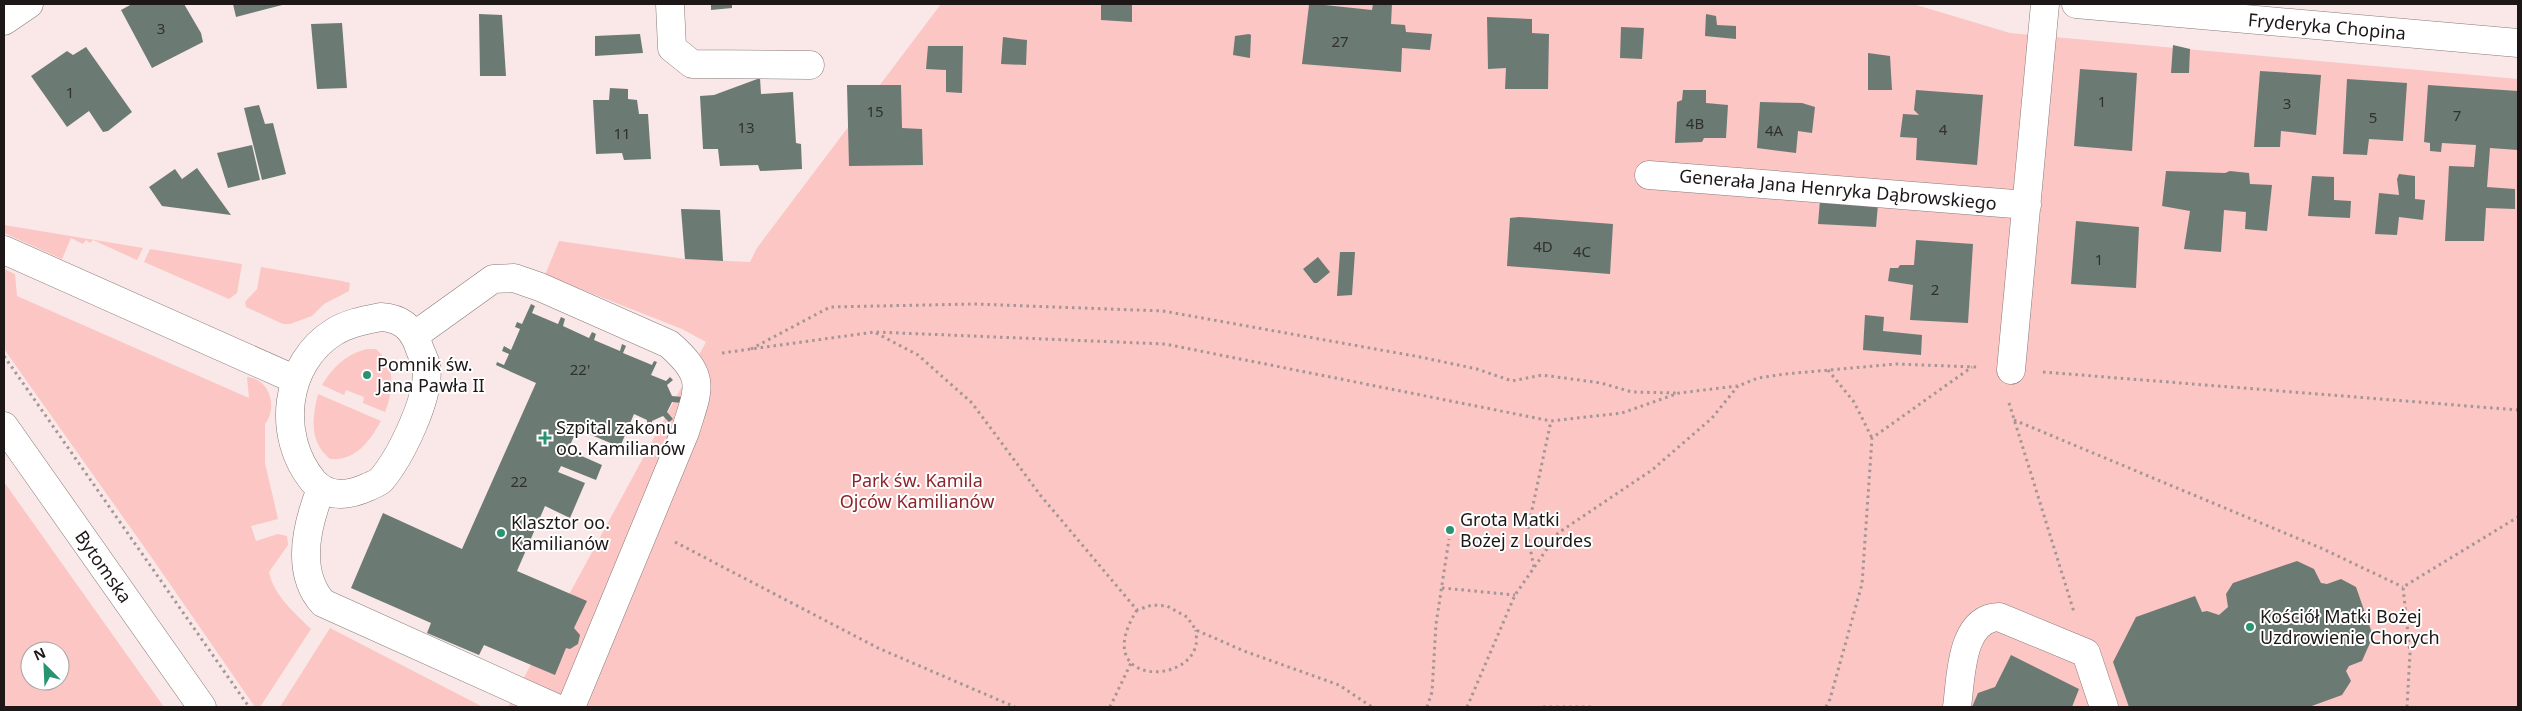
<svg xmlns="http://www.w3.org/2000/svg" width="2522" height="711" font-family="'Noto Sans',sans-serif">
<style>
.green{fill:#fbc6c4;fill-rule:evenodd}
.building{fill:#6c7a74}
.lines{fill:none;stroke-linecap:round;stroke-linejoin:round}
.minor-casing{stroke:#887a79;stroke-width:29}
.path{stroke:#a39695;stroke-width:3;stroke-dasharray:2.5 4;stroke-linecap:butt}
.minor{stroke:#fff;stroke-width:28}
.poi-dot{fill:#2a9472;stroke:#fff;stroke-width:2}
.labels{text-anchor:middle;stroke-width:4;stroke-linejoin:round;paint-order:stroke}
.number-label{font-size:15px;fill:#31302e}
.street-label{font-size:18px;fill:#1d1817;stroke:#fff}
.poi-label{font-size:18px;fill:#1d1817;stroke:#fff;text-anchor:start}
.park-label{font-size:18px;fill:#8b242c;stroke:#fff}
</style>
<rect width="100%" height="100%" fill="#f9e8e7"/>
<path class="green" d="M941,4H1913L2010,33L2518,79V707H508L706,342L682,329L545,275L559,241L685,259L750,262L757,248Z
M4,225L143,248L137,260L93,240L90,243L86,240L83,244L71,238L62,259L4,233Z
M150,249L242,264L237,293L229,299L144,262Z
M261,267L342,281L350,283L349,291L324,304L312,316L290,324H283L246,307L245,302L257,289Z
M4,269L15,274L17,296L249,398L247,377C270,379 278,407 265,424V463L278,519L251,526L256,541L278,534L287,536L288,545L269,572C274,596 295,613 311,629L260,707H255L152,558L4,349Z
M368,349H376C396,366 394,389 385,412L363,403L364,397L346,390L344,395L322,385C333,367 347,353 368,349Z
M318,394L381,421C369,442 356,461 330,459C309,442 312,418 318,394Z
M4,482L164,707H4ZM30,651H60V681H30Z
M330,628L483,707H280Z"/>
<path class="building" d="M132,4H184L201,33L203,42L152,68L121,10Z
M233,4H286L236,17Z
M711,4H732V8L711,10Z
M1101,4H1132V22L1101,20Z
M1315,4L1372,10L1373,4H1392L1391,24L1405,25L1406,32L1432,34L1430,50L1402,48L1401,72L1302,64L1309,5Z
M479,14L502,15L506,76H480Z
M1706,14L1716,16L1717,25L1736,26V39L1705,36Z
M1487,17L1532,19V33L1549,34L1548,89H1505L1506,68L1488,69Z
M342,23L347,88L317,89L311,24Z
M1621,27L1644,28L1642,59L1620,58Z
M640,34L643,53L595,56V36Z
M1249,34L1251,35L1250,58L1233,55L1235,36Z
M1003,37L1027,40L1026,65L1001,64Z
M2173,45L2190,49L2189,73H2171Z
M928,46H963L962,93L946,92V70L926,69Z
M86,47L132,112L108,131L103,132L89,111L67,127L31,76L67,51L73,55Z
M1868,53L1890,56L1892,90H1868Z
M2080,69L2137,73L2132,151L2074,146Z
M2260,71L2321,75L2316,135L2281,131L2280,147H2254Z
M760,78L761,94L793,92L796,143L801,144L802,169L760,171L758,165L720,166L718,149H703L700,96L714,95Z
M2347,79L2407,83L2403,141L2369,139L2367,155L2343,154Z
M847,85H901L902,128L922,129L923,165L849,166Z
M2428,85L2518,91V150L2490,148L2487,187L2515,189V209L2486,208L2484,241H2445L2449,166L2474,167L2476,145L2442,143L2441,152L2430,151V143L2424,142Z
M610,88L628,89V99L637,100L639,114H648L651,159L624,160L622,153L596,154L593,100H609Z
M1683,90H1706V103L1728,105L1726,138H1704L1702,142L1675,143L1677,102L1682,100Z
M1916,90L1983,95L1977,165L1916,160L1917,138L1900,137L1903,114L1919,115L1914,110Z
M1760,102L1802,103L1815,107L1812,133L1798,131L1796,153L1757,148Z
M259,105L265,124L273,123L286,174L262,180L244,108Z
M252,145L260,180L228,188L217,153Z
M197,168L231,215L162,206L149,187L175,169L182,179Z
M2166,171L2225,173L2230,171L2249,173L2250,184L2272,185L2267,231L2245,229L2246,212L2224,210L2221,252L2184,249L2190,211L2162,206Z
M2399,174L2415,176V199L2425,200L2423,220L2399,217L2397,235L2375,234L2379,193L2399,195L2397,179Z
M2312,176L2334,177V200L2351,201L2350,218L2308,216Z
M1820,200L1878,204L1876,227L1818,224Z
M681,209L720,210L723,261L685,259Z
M1519,217L1613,224L1610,274L1507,266L1510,218Z
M2076,221L2139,227L2136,288L2071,284Z
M1916,240L1973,244L1968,323L1910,320L1913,285L1888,281L1890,268H1898L1900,265H1914Z
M1340,252H1355L1352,295L1337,296Z
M1318,257L1330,272L1317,283H1314L1303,269Z
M531,304L535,306L532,313L558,324L561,317L565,319L563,326L589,338L592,332L596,334L594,340L620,351L622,344L626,346L623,353L652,365L654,361L657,362L651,375L666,381L670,377L673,380L667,385L672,396L682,397V403L672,402L667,412L673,419L669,422L663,416L652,421V429H647V420L634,414L620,447L577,429L568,450L602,465L596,480L561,466L558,472L585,483L570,518L545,506L517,571L587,601L574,628L580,635L578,644L570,649L566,648L555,675L484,645L479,655L427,633L431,623L351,588L383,513L462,549L536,383L496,365L497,362L504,365L509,354L502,351L504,346L511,350L520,329L515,327L517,322L522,324Z
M1865,315L1884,317L1883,331L1922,335L1921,355L1863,350Z
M2297,561L2314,569L2321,583L2327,584L2341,579L2356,587L2373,636L2362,661L2349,666L2346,671L2351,681L2342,695L2309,707H2129L2113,662L2136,617L2195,596L2202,612L2207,611L2219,615L2228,607L2226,594L2233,583Z
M2011,655L2079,689L2072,707H1972L1978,693L1995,687Z"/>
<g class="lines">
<defs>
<path id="minor" d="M670,4L672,48L692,64L810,65
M2076,4L2518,43
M4,21L29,4
M1649,175L2027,205
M4,250L294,379
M381,317C399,318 411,326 418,344C420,351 424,358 426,365C432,394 400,458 381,480C378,483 372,485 368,487C348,496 328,498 313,481C276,436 284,363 334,332C348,323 366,320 381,317Z
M415,335L493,279L514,278L540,287L669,344C708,378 698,389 685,432L571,707
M2011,370L2045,4
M4,426L202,707
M321,489C307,524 295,572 323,603L554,707
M1957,707C1961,679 1960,618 1999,617L2086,653L2104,707"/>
</defs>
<use href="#minor" class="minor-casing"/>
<path class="path" d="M876,333L918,355L972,403L1041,496L1137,610L1152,605L1167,606L1187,617L1196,630L1244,651L1339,685L1372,707
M751,349L830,307L974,304L1163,311L1420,357L1477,369L1512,381L1542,375L1601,383L1632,392L1677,393
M722,353L875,332L1165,344L1551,421L1622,413L1679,393L1738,386L1758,378L1785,374L1896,364L1977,367
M4,356L249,707
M1828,370L1854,402L1872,438
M2043,372L2518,410
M2009,403L2074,612
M2014,420L2321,548L2403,587
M675,542L878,648L1015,707
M1534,567L1527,533L1551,421
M1442,588L1515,595
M1137,610C1090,684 1187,686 1196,645C1197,641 1196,634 1196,630
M1110,707L1131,663
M1427,707L1432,692L1436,624L1449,539
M1467,707L1515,595L1558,533L1652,470L1712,418L1738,386
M1543,707H1591
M1826,707L1830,699L1862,584L1872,438L1972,367
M2407,707L2410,653L2403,587L2518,517"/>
<use href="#minor" class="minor"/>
</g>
<g class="poi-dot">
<circle cx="367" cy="375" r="5"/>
<path d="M542.5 430.5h5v5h5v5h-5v5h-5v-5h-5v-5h5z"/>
<circle cx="1450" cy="530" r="5"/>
<circle cx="501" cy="533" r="5"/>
<circle cx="2250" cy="627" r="5"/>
</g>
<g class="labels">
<g class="number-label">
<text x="161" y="34">3</text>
<text x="1340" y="47">27</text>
<text x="70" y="98">1</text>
<text x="2102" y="107">1</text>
<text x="2287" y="109">3</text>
<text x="875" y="117">15</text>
<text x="2457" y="121">7</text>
<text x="2373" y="123">5</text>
<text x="1695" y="129">4B</text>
<text x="746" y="133">13</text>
<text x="1943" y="135">4</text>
<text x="1774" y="136">4A</text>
<text x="622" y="139">11</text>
<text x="1543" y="252">4D</text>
<text x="1582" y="257">4C</text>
<text x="2099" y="265">1</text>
<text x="1935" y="295">2</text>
<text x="580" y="375">22'</text>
<text x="519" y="487">22</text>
</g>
<g class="street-label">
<text transform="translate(2327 27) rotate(5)" y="6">Fryderyka Chopina</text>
<text transform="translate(1838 190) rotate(5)" y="6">Generała Jana Henryka Dąbrowskiego</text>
<text transform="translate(103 567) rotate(55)" y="6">Bytomska</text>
</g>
<g class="poi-label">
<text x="377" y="371">Pomnik św.<tspan x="377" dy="21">Jana Pawła II</tspan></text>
<text x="556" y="434">Szpital zakonu<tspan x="556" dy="21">oo. Kamilianów</tspan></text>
<text x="1460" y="526">Grota Matki<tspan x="1460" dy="21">Bożej z Lourdes</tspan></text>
<text x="511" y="529">Klasztor oo.<tspan x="511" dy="21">Kamilianów</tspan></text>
<text x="2260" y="623">Kościół Matki Bożej<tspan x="2260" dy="21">Uzdrowienie Chorych</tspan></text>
</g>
<g class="park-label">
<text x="917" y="487">Park św. Kamila<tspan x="917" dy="21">Ojców Kamilianów</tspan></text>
</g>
</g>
<rect width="2522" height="711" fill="none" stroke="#1d1817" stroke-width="10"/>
<g transform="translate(45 666) rotate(336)"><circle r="24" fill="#ffffff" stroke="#a5a3a2"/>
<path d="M0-4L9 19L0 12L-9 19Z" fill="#2a9472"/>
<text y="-8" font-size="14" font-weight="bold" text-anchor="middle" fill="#1d1817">N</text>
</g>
</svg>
